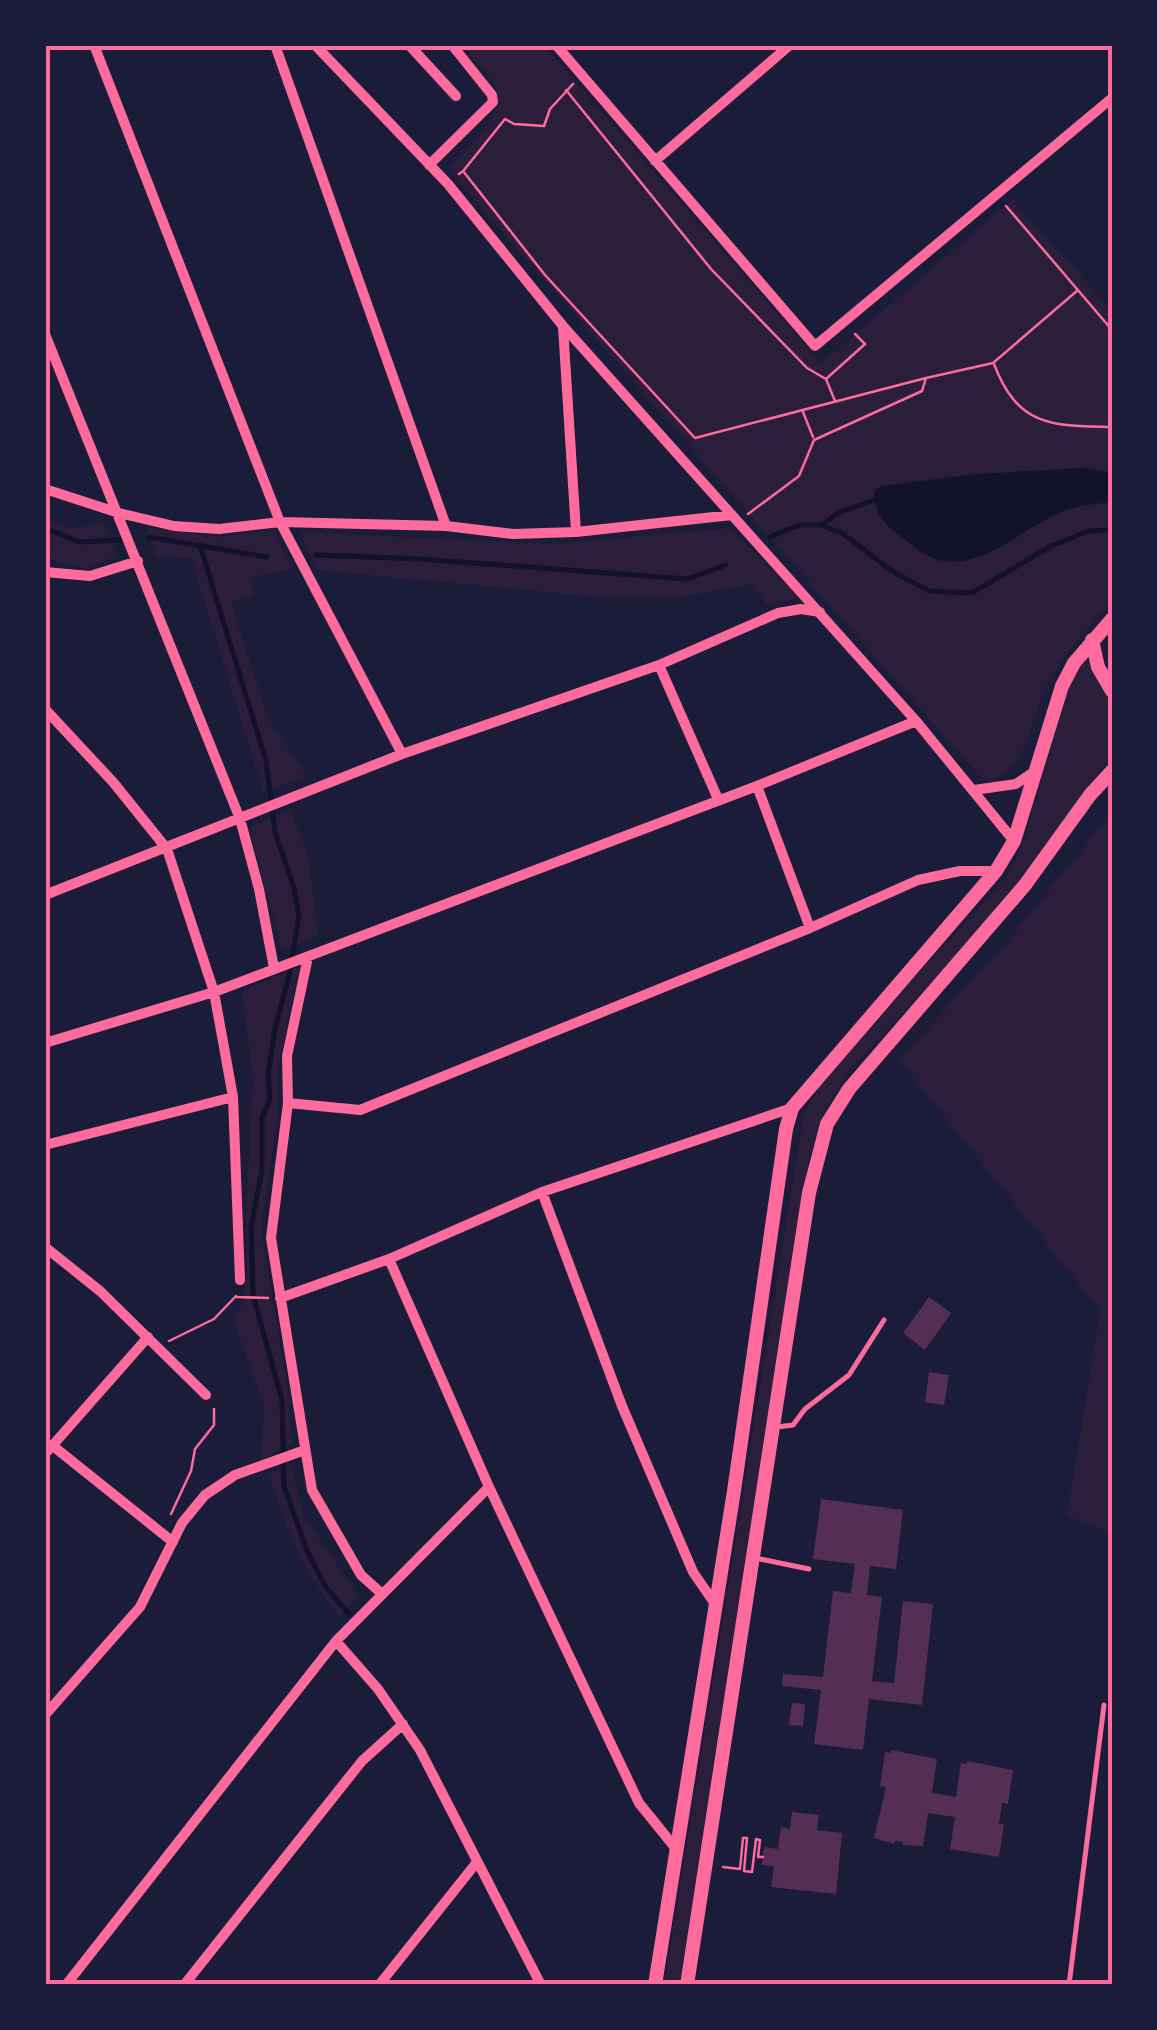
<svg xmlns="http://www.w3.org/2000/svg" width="1157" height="2030" font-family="'Golos Text',sans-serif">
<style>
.green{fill:#2a1e3b}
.water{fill:#12122b}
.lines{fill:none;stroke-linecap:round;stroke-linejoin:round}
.stream{stroke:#12122b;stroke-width:5}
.building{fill:#542f53}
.path{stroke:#ff6b9d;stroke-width:2.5}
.service{stroke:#ff6b9d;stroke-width:5}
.minor{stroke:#ff6b9d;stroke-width:10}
.secondary{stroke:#ff6b9d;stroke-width:14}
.neatline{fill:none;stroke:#ff6b9d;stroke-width:4}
</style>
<rect width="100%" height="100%" fill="#1b1b3a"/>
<path class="green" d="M461,45H544L821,364L1012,200L1112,310V602C1089,627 1065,652 1048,683C1033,710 1026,786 982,779L453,176L451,168C464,149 508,113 496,89C489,73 473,59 461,45Z
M45,521L73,529L104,522L116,556L86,569L45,558Z
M146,527L217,537L274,530L292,569L251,577L253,594L231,603L269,720L307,777L263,792L191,558L156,557Z
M730,528L801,598L766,604L753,584L679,597H599L317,570L300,532L551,544Z
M1089,655L1100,685L1112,700V755L994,914L851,1069L829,1103L809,1158L679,1985H664L804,1112C854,1023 945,955 1007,875L1020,852L1071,681Z
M290,810L309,858L318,936L282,950L249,828Z
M1112,813V1533L1067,1516L1100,1310L899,1060L1008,941Z
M299,966L278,1069V1114L261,1230L288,1391L292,1443L261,1461L264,1407L233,1318L242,1305L247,1273L246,1212L253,1079L242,991Z
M291,1465L303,1515L358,1595L340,1618C322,1592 301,1565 290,1535C282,1515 278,1495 267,1475Z"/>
<path class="water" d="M1084,468L1112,473V503C1096,503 1082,505 1066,510C1026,524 984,571 938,560C924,556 910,543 899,535C882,522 874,512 874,490L882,486L976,474Z"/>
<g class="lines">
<path class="stream" d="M821,525L840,512L874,500
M45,528L79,542L123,540
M149,537L267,557
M770,537L799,525H821L842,533L892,571L929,591L972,593L1053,545L1089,531L1112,530
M200,545L266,761L275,832L294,888L299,916L290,972L275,1029L268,1074L270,1099L262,1118V1170L251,1227L253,1295L282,1400L284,1486L307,1551L325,1586L349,1614
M316,555L420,559L687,579L726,565"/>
</g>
<path class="building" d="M929,1297L951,1313L925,1350L903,1333Z
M929,1372L949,1375L944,1405L925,1402Z
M821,1499L903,1510L896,1569L870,1566L867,1595L882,1597L872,1681L894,1683L903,1601L933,1604L922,1705L869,1699L863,1750L814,1744L821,1690L782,1686L783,1674L823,1677L833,1591L851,1593L855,1564L813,1559Z
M792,1703L805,1704L803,1726L789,1725Z
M891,1750L937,1759L932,1793L956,1797L961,1763L967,1764V1761L1013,1770L1008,1804L1002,1803L999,1824H1004L999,1857L950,1849L955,1817L928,1813L923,1846L903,1845V1842L895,1841L894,1844L874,1838L886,1787L880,1786L885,1752L891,1753Z
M792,1812L819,1815L817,1830L842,1833L836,1894L771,1887L774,1866L762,1865L764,1847L778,1849L781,1827L790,1829Z"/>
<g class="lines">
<path class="path" d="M566,90L711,269L807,368L826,379L835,401
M464,170L505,119L514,124L544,126L550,109L573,84
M459,174L463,171L545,275L695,438L926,378
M1006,206L1112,330
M994,364C1018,427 1052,426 1112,427
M826,379L865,344L855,334
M803,412L813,437
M748,514L799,476L814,440L922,391L926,378L993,363L1078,290
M236,1297L268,1298
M169,1341L214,1319L236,1296
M171,1514L191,1471L195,1449L214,1425V1409
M723,1867L740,1869L743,1838H747L744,1871L752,1872L756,1839L760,1840L758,1857H763"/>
<path class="service" d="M777,1427L793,1425L805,1409L849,1375L884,1320
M755,1558L809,1569
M1069,1985L1104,1705"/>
<path class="minor" d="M94,45L280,522L402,754
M275,45L446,526
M315,45L448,184L563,326L916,721L1014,841
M409,45L456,96
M556,45L815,346L1112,98
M655,161L790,45
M429,165L493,102L492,95L452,45
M563,327L576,532
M45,334L240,819L259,889L274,968
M45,489L119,513L174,526L219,529L280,522L446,526L513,534L576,532L732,515
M45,572L90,576L138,561
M659,665L718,799
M45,709L113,782L167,849L214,992L233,1097L240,1280
M757,786L810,928
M974,790L1016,784L1032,773
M45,895L402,754L659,665L778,613L801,609L820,612
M308,957L287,1056L288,1103L271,1238L312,1490L361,1575L382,1594
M45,1043L214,992L757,786L916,721
M288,1103L360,1110L810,928L918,880L960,871H996
M45,1145L233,1097
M542,1192L622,1406L693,1572L715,1604
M45,1247L100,1291L206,1395
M389,1259L489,1487L639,1803L677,1850
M280,1298L389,1259L542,1192L792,1108
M53,1446L173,1542
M45,1454L148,1337
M336,1641L378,1689L420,1750L541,1985
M45,1715L140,1607L182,1523L205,1495L235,1475L305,1450
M66,1985L336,1641L489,1487
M184,1985L362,1761L403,1724
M379,1985L477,1862"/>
<path class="secondary" d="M1092,640L1098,667L1112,691
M655,1985L734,1491L786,1129L792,1108L996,871L1014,841L1062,686L1074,663L1112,619
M687,1985L809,1193L827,1124L849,1089L1025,885L1090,795L1112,771"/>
</g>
<rect width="1157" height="2030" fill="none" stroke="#1b1b3a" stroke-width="95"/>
<rect x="48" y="48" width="1062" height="1934" class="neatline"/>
</svg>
